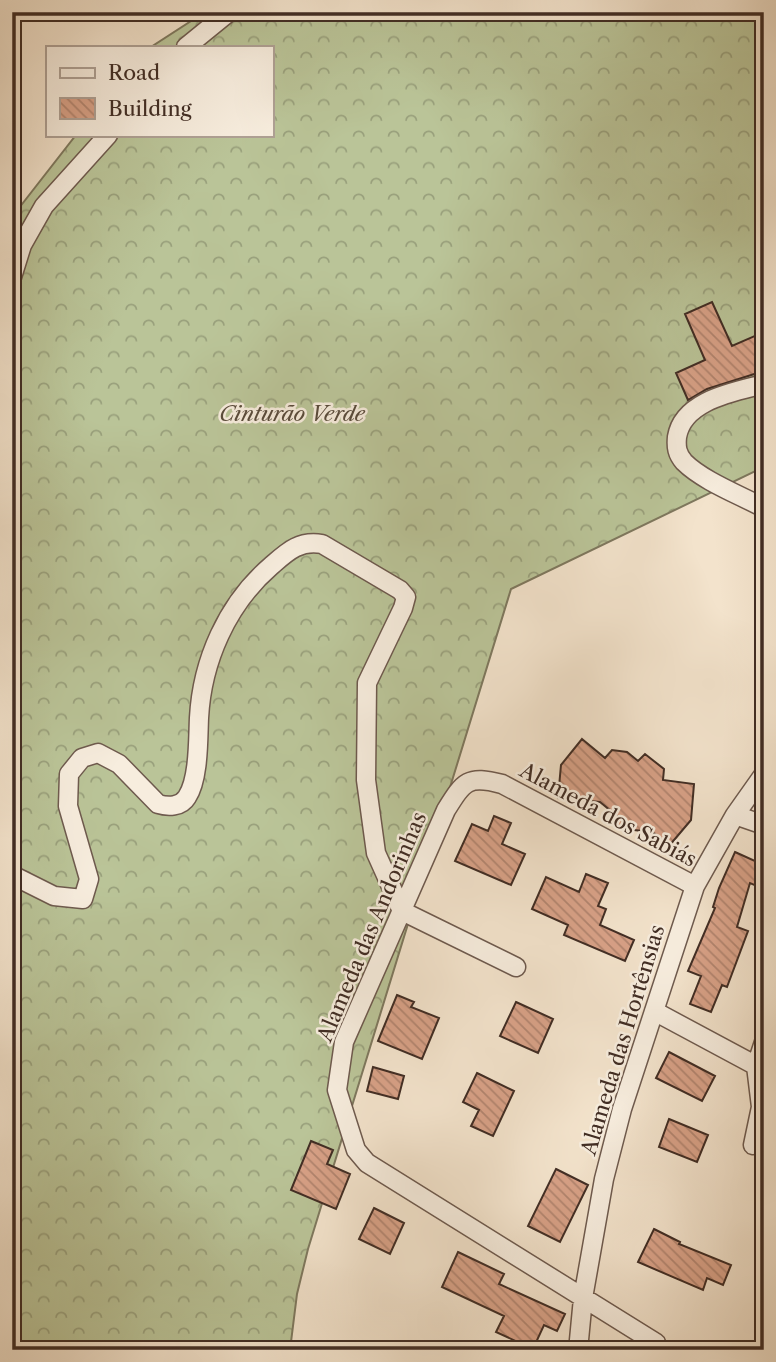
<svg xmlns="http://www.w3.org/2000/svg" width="776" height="1362" font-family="'Libre Caslon Text',serif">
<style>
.forest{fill:url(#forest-crowns);stroke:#7e785e;stroke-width:2}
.building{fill:url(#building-back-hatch);stroke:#412d24;stroke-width:2}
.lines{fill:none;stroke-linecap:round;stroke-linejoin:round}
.minor-casing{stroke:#6e5a4e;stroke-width:21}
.minor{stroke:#f7edde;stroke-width:18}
.labels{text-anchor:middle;stroke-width:5;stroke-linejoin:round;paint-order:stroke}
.park-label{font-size:21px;font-style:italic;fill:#594b3b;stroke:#f7edde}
.street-label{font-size:21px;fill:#412d24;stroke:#f7edde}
</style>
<defs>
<pattern id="forest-crowns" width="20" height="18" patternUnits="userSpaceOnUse" patternTransform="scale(1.75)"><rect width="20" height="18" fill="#bac498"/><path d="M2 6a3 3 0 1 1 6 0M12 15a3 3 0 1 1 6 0" fill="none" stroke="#99a07c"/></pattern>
<pattern id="building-back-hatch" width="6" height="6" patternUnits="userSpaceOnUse" patternTransform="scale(1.75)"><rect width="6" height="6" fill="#d8a187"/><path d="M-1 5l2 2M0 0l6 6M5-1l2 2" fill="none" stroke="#b1846e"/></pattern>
</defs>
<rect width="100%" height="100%" fill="#f3e3cc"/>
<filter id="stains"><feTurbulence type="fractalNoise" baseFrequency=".00286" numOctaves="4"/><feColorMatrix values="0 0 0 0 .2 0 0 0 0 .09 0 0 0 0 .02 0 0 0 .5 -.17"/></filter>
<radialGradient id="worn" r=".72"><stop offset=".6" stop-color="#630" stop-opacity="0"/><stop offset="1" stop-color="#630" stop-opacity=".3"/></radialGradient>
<path class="forest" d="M205,12H764V467L511,589L308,1249L297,1294L290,1350H12V217L76,135H271V47H151Z"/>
<path class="building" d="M712,302L732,346L764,332V371L707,389L688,400L676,373L705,360L685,314Z
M582,739L605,758L612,750L627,752L638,761L645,754L664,769L663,780L694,784L691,820L669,846L652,832L616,828L617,816L600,802L558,798L561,765Z
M494,816L511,823L502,844L525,854L511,885L455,861L472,824L488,831Z
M735,852L764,865V889L750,883L737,927L748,931L727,987L722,985L711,1012L690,1004L701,976L688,971L715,908L713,907L719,888Z
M586,874L608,883L598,906L606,909L600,925L634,940L625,961L564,935L568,925L532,909L546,877L579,892Z
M397,995L414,1002L411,1007L439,1018L422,1059L378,1041Z
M516,1002L553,1019L538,1053L500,1036Z
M669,1052L715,1076L702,1101L656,1078Z
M373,1067L404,1076L398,1099L367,1091Z
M477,1073L514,1091L493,1136L471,1126L479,1110L463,1102Z
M669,1119L708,1135L697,1162L659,1147Z
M311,1141L333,1150L327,1164L350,1174L336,1209L291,1190Z
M556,1169L588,1185L560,1242L528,1226Z
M374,1208L404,1223L390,1254L359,1239Z
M654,1229L680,1242L679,1244L731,1265L723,1285L707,1278L703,1290L638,1262Z
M458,1252L504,1274L499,1284L565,1314L557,1331L544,1325L533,1349L496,1332L504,1316L442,1287Z"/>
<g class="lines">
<defs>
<path id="minor" d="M186,47L229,12
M12,277L22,245L44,206L108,135
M764,384C734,392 683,400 677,437C676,447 677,454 684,462C703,481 740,495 764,508
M735,815L764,825
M12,875L54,896L83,899L89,879L68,806L69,774L82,758L98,753L119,764L158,804C168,807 181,807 187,797C199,779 198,739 199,718C202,661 227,604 271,566C287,552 299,540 322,544L400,590L406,597L403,608L367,683L366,780L376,853L402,911L516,967
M654,1011L764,1070
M753,1145L761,1107L756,1066L764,1042
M579,1340L583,1298L604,1179L622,1109L695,886L735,815L764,774
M656,1343L367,1163L356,1150L337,1090L344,1042L446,810C464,781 468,775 502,784L695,886"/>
</defs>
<use href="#minor" class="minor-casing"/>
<use href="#minor" class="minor"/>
</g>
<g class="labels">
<g class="park-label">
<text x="292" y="421">Cinturão Verde</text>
</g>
<g class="street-label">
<text transform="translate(608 815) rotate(28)" y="7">Alameda dos Sabiás</text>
<text transform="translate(372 927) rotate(-67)" y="7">Alameda das Andorinhas</text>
<text transform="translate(623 1040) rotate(-73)" y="7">Alameda das Hortênsias</text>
</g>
</g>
<rect width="776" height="1362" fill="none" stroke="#f3e3cc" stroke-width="42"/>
<rect x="14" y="14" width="748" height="1334" fill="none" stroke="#412d24" stroke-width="3.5"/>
<rect x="21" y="21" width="734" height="1320" fill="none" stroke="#412d24" stroke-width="2"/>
<rect x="46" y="46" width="228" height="91" fill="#f7edde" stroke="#aea094" stroke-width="2"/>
<rect x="60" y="68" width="35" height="10" fill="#f7edde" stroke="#aea094" stroke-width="2"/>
<text x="108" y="80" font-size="21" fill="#412d24">Road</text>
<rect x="60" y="98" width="35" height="21" fill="url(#building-back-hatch)" stroke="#aea094" stroke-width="2"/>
<text x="108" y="116" font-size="21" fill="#412d24">Building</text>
<rect width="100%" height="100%" filter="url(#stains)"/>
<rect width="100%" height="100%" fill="url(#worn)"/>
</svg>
